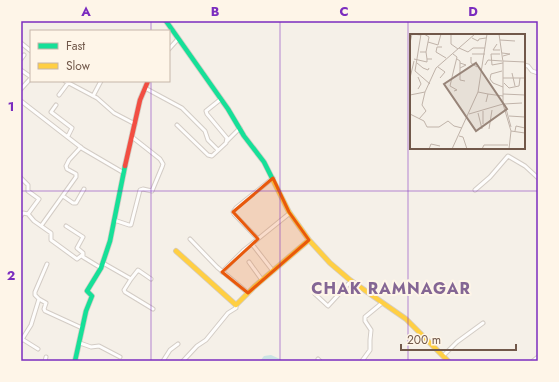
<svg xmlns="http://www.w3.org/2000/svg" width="559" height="382" font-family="Jost,sans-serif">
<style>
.water{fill:#cae3e4}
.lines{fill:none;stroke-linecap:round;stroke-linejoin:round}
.street-casing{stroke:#d3ccc5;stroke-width:5}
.fast-casing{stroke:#d4ccc4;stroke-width:6}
.slow-casing{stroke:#d4ccc4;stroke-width:6}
.jam-casing{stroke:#d4ccc4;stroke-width:6}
.street{stroke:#fefdfc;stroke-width:3}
.fast{stroke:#16e098;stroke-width:4.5}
.slow{stroke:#ffcf43;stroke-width:4.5}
.jam{stroke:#f24e42;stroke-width:4.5}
.marked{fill:#e8590c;fill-opacity:0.2;stroke:#e8590c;stroke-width:3;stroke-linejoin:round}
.grid{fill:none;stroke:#7b2cbf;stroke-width:1;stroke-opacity:0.55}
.labels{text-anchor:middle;stroke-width:4;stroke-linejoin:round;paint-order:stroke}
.district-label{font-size:16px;font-weight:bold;letter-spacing:1px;fill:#846694;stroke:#fef5e8}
.inset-road{fill:none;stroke:#c0b3a9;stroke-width:1}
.view{fill:#988579;fill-opacity:0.15;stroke:#988579;stroke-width:2}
.inset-edge{fill:none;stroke:#71584a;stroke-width:2}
.neatline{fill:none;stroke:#7b2cbf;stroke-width:1.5}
.grid-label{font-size:13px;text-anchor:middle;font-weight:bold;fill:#7b2cbf}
</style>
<rect width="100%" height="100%" fill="#f5f0e8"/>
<path class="water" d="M271,355L280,359L281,361H260L264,356Z"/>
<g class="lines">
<defs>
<path id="street" d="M21,43L31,51
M169,49L178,39
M21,59L24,55
M524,65L528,66L532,71L538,73
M21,70L31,77
M65,81L97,98L114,113L135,124
M145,88L182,108L205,131L208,140L218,150
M21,89L31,78
M59,95L68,83
M93,96L101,81
M21,101L83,149L124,173
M56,105L51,112L72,128L68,136
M177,125L208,155L212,156L226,143L227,138L207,114L206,111L221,99
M227,141L240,128
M21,178L28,185V191L39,199L28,214L34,221L51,233V240L77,259L82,255
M475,190L490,177L508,156L525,166L538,178
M63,196L73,203H76L84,189
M21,216L23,213L28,214
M114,220L129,225H131L140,190L143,189L152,191L162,167L163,164L160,159L132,137
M41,226L76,177V174L67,169L66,166L69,160L81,147
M66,226L83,237L77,248L83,253V257L101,268
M190,239L217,267L248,293
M258,239L234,214L233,212L236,208L273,178
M252,244L273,271
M249,262L262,280
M103,263L131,279L124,290L125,292L153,309
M222,272L243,251L290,213
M131,279L138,270L151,279
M315,294L328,306L351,281
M39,299L46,303L44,309L45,311L82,328
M22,339L38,349
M21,341L31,325L39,299L35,295V292L47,264
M80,343L91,347L99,346L120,357
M443,356L457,342L483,323
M318,359L320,361
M45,361L46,357
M163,361L170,350L178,344
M183,361L197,346L206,340L228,313L236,308V305
M362,361L370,350V340L371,330L365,321V317L382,303
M533,361L538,357"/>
<path id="fast" d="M166,21L228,109L244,136L264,162L273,180
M75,361L86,311L92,296L87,291L101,268L110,241L125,166"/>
<path id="slow" d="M273,180L289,212L309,240L330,263L350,280L406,319L448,361
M176,251L236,305L254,287L309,240"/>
<path id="jam" d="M125,166L140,100L148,81"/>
</defs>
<use href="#street" class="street-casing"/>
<use href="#fast" class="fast-casing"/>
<use href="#slow" class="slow-casing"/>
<use href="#jam" class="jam-casing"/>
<use href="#street" class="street"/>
<use href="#fast" class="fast"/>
<use href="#slow" class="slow"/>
<use href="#jam" class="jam"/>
</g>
<path class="marked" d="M273,178L289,212L309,240L248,293L222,272L258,239L233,212Z"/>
<path class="grid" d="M151,21V31M280,21V361M408,21V361M151,81V361M21,191H538"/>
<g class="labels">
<g class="district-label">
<text x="391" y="294">CHAK RAMNAGAR</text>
</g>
</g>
<g transform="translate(410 34)">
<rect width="115" height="115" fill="#f5f0e8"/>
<path class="inset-road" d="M11,0L5,37L20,50M41,0V10L48,15M89,0L93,28V70L101,97L99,115M62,4L68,7L69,5L76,4M90,6L105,7M18,8L28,11L31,0M0,9L2,0L11,1M87,10L83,16H90M32,13H27L26,18L36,24M49,14L58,18L63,14H75M10,18H16L19,3L14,0M16,18L17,25H22M92,19L100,20L93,22M62,20H75M90,20H81L82,31L93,29M61,23V29L67,33M4,25L17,28V25M47,25L50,27V46L55,47M93,27L115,28M7,29L13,34L18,36L19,34M50,29L56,31L50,34M75,31L78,26L92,27M28,33L35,38L30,44M92,37L81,40L80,45L83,49L93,53M43,39L40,52L47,56L44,57M43,39L47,23L43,20M102,39L105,52M8,43L11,50L8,55M0,44L4,27M93,44H115M94,49L99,54L109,52L110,44M68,58L78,60L76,68M78,60L93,62M93,60L115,61M0,61L15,58L26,34L65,0M94,70L112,69M95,71L101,93M68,79L72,95M0,80L14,87L17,93H29L38,87L44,92L52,94M59,80L93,70M99,82L115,83M9,85L16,77L12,71L15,58M73,90V77M79,95L82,76M101,97L115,99M105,97L106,92L115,94M49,102L53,103L57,115M19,115L21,110L30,112M42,115L68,58L77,0M72,115L74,111H98"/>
<path class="view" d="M66,29L97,75L66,97L34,50Z"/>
<rect width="115" height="115" class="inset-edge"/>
</g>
<rect width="559" height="382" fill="none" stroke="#fef5e8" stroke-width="44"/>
<rect x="30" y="30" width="140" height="52" fill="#fef5e8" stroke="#c6b6a9"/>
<rect x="38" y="43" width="20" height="6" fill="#16e098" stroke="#c6b6a9"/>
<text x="66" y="50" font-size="12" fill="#71584a">Fast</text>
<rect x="38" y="63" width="20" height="6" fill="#ffcf43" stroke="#c6b6a9"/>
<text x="66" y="70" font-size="12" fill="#71584a">Slow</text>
<path d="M401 344v6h115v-6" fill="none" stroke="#71584a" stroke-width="2"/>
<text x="407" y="344" font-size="12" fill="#71584a" stroke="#fef5e8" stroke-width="3" paint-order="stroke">200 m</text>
<rect x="22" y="22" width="515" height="338" class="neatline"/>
<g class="grid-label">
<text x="86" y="16">A</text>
<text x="215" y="16">B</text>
<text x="344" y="16">C</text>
<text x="473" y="16">D</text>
<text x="11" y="111">1</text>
<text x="11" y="280">2</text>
</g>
</svg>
